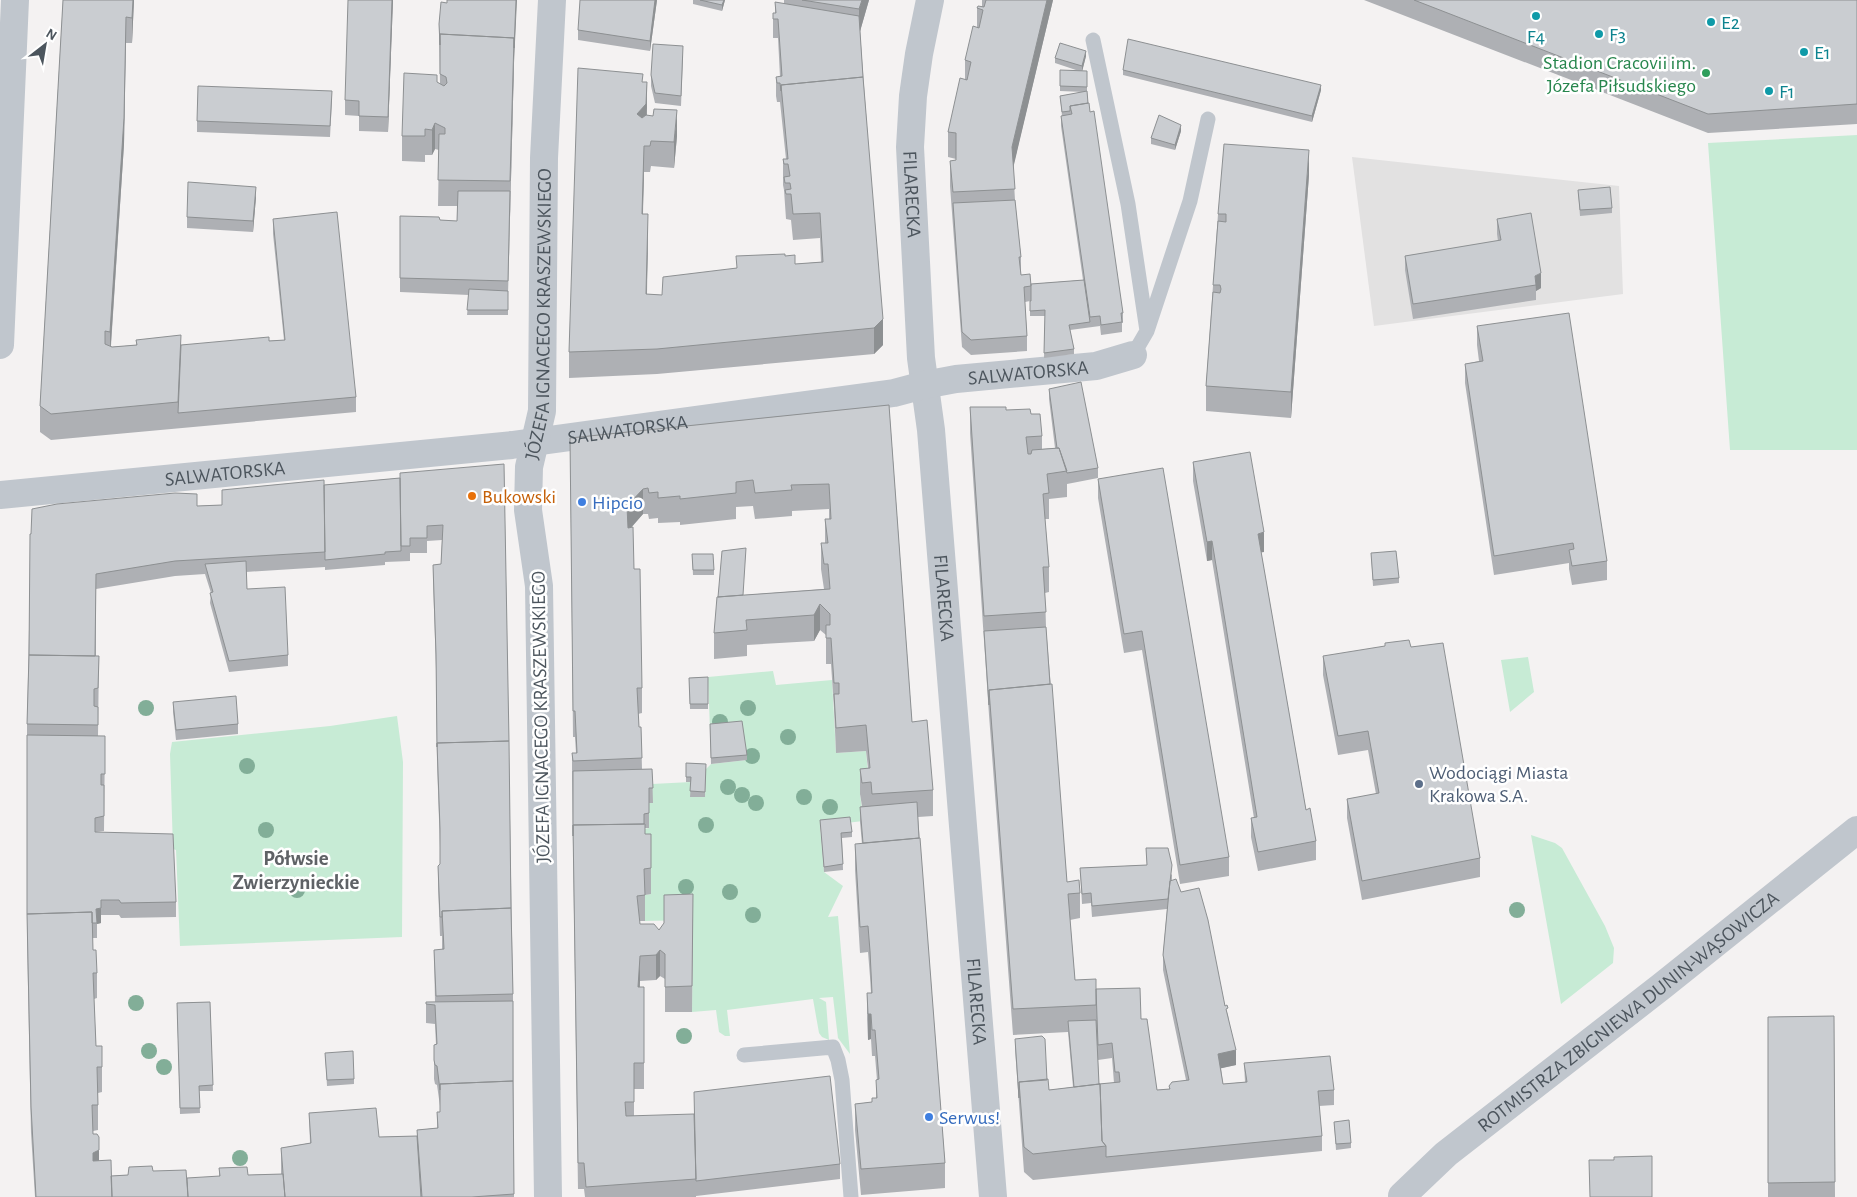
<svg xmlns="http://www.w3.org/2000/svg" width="1857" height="1197" font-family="'Alegreya Sans',sans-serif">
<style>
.education{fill:#e2e1e1}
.green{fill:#c7ebd5}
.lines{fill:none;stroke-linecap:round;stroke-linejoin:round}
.lane{stroke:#c0c6cd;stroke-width:15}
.street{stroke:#c0c6cd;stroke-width:28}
.tree{fill:#82ae98}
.wall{fill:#aeb0b4;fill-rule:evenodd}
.shaded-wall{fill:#8d9092}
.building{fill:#cacdd1;stroke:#8d9092}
.culture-dot{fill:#0f9aa8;stroke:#fff;stroke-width:2}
.leisure-dot{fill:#2e9e5b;stroke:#fff;stroke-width:2}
.food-dot{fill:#e8710a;stroke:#fff;stroke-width:2}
.shop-dot{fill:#3f7fe0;stroke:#fff;stroke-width:2}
.service-dot{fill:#5c6f8a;stroke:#fff;stroke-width:2}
.labels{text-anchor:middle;stroke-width:5;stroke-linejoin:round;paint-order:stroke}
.culture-label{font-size:20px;fill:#0d838f;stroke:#fff;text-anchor:start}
.leisure-label{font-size:20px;fill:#27864d;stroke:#fff;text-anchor:end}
.street-label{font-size:20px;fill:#4c555d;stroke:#fff}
.food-label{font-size:20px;fill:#c56008;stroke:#fff;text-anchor:start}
.shop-label{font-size:20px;fill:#366cbe;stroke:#fff;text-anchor:start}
.service-label{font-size:20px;fill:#4e5e75;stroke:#fff;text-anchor:start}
.neighbourhood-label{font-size:21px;font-weight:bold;fill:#5f6266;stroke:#fff}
</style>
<rect width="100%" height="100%" fill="#f4f2f2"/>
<path class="education" d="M1352,157L1619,186L1623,294L1374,326Z"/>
<path class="green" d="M1857,135V450H1730L1708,143Z
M1528,657L1534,692L1510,712L1501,660Z
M773,671L776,685L832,680L836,753L866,751L870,794L860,795L862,808L872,820L820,826L824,872L843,886L828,917L838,916L850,1054L838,1038L833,997L819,998L826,1002L829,1040L822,1037L819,1033L813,999L727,1010L730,1036H725L719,1032L716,1010L692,1012L693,920L645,921L644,895L651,894L645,860L644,829L649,828V803L652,784L691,782L705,797L706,769L711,764L747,760L742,726L710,730L708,677Z
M397,716L403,762L402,937L180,946L176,850L173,849L170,754L172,742L330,726Z
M1531,835L1555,843L1562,848L1605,926L1614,948L1613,963L1561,1004Z"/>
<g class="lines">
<path class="lane" d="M1093,40L1128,204L1147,331
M1133,355L1147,331L1190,201L1208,119
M744,1055L833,1047L838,1060L842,1080L851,1197"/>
<g class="street">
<path id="s1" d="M930,0L919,54L913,96L910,147L921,358L931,430L993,1197"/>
<path d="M0,345L15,0"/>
<path id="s2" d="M0,495L512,445L894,393L924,385L956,379L1096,366L1133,355"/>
<path id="s3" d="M1402,1196L1446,1154L1662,986L1857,830"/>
<path id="s4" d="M548,1197L539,586L528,510L529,467L542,411L544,158L552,0"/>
</g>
</g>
<g class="tree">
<circle cx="146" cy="708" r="8"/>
<circle cx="748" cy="708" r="8"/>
<circle cx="720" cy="722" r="8"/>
<circle cx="788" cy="737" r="8"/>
<circle cx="752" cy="756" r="8"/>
<circle cx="247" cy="766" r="8"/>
<circle cx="728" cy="787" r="8"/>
<circle cx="742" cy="795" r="8"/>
<circle cx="804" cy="797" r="8"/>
<circle cx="756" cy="803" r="8"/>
<circle cx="830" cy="807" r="8"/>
<circle cx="706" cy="825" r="8"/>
<circle cx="266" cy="830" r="8"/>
<circle cx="686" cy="887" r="8"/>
<circle cx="297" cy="890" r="8"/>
<circle cx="730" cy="892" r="8"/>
<circle cx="1517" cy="910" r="8"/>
<circle cx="753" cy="915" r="8"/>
<circle cx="136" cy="1003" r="8"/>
<circle cx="684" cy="1036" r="8"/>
<circle cx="149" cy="1051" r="8"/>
<circle cx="164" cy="1067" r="8"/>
<circle cx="240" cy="1158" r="8"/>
</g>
<path class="wall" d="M63,0H134L132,43H126L124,144L111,346L112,347L136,345V340L181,345L284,340L273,234V219L356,397V412L51,440L40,432V406Z
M393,0L388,132L359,131V116L345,115V100Z
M657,0L650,51L578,40V30Z
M693,0H725L722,11L693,4Z
M784,0H869L860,31L883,345L874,354L657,374L569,378V352L643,82L647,115L677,136L674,168L651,166L650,172H644L643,214L648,240L647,294L662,295L736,268L785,256L795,264L821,262L820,238L793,240L791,220L786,219L784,190L783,185V159H786L780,102H777L776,96V77H780L778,38H773V13H775V2L784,4Z
M982,0H1053L1013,167L1015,200L1021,257V275L1031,284L1083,280L1061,126V116H1062L1060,96L1084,92L1060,91V70L1079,71L1055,63V58L1086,56L1082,71H1087V92L1088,103L1123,313V323H1122V332L1101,335L1100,326L1070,330L1074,349V354L1044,358L1045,316H1030V301L1025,302L1027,336V351L971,355L962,347L950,186V161L956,160V159L948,157V132L965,79V60L977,27V8L982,7Z
M1364,0H1857V124L1708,133Z
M447,3L514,63L508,294V315H467L469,295L400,292V216L440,220L457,221L458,206H438L439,150L435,149L432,155H425V162L402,161V136L437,82L440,84L439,24Z
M683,56L681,106L655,103L651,86V75Z
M1123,70L1321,90L1312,122L1123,75Z
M332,101L330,137L197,132V121Z
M1181,131L1175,150L1151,144V138Z
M1309,175L1291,418L1206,411V386L1218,214Z
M1578,190L1612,208V213L1580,216Z
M256,197L253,232L187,228V217Z
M1497,219L1541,288L1536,291V300L1413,319L1405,270V256L1498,241L1497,234Z
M1477,326L1607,561V580L1572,585L1569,569V563L1494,575L1465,383V364L1479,361L1477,345Z
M1049,389L1098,468V478L1067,484V497L1049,499V519H1045L1049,567V592L1045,593L1046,627L1067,882L1080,893V918L1070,920L1075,980L1096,989L1141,1019L1157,1090L1169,1089V1086L1186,1080L1163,970V955L1167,909L1092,917L1091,903L1082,904L1080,868L1147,865L1146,848L1172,875V881L1181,892L1225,1006L1228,1015L1236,1065L1221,1068L1223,1084L1245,1082L1244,1063L1334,1090V1105L1319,1106L1322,1136V1151L1033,1180L1024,1172L1015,1049V1039L1047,1080L1049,1090L1073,1087L1068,1032L1013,1035L989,715L970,433V407L1006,410L1031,414L1042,436V449L1055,448L1049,399ZM1112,1058L1114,1083L1099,1084L1098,1060Z
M889,405L912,722L933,790V816L918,817L945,1163V1188L861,1195L855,1130V1104L872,1102V1098H876L877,1080L875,1056H872L871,1039L868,1040L867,1019V993H871L870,977L868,952L860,953L855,870V844H862L860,822V807L862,806L860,794V769L868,768L866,751L836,753L834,708L831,664H826V635L820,630L814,641L747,645V656L714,659V633L744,595L824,589L821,569V543H825V519H829V509L792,511V516L755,519L753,506L736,507V519L680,525V522L658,523V518L649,519L648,514H643L631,528L642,688V713L638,714L639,727H641L642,769H652L653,803H649V828H645V834L651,868V894L645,895V921H639L640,924L659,930L664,924V895L693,920L692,1012H665V979L660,976L656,980L640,981V987H644V1089H634V1116L840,1164V1179L696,1196V1197H585L584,1189H578L572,778V753H576L575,737H573L570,438Z
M1193,462L1264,552H1261L1306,810L1316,841V860L1258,871L1251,837V818H1254L1212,560L1207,561L1193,481Z
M504,464L513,994L514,1197H35L31,1133L27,939V724L31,534L197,506L222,505L324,485L400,478ZM442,540L441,564L433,565V580L436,669L437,762L440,848V864L438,866V886L440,936H442V950H434L435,1002L426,1004V1023L435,1024L436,1045L434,1060V1079L435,1084L437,1085L440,1106V1112H437V1128L417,1130V1136L379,1137L309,1113L310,1143L281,1148V1174L248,1175L219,1168V1177L187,1182L153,1171L128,1175L111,1176L99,1161L93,1134V1131L98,1130V1093L102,1092V1046H96L94,999L97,998V973L93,950L92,938H97V924L101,923V915H119L121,918L176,917V902L96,832L104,831L105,736H98L99,656H96V589L175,576L205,574L211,593L210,603L229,672L288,666V655L247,589L246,572L325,567V561V570L385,565V562L410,561V553H427V541Z
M1098,479L1229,857V876L1180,884L1142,650L1124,653L1098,498Z
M1371,553L1399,578V583L1373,586Z
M692,554L714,570V575H693Z
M1323,656L1480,858V877L1362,900L1347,818V799L1376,794L1368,750L1338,755L1323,675Z
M708,677V709H690L689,678Z
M173,702L238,724V734L176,740L173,712Z
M710,724L747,755V760L711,764Z
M686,763L706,764L705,797H690L691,782H686Z
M820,820L852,832V837L842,838L843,870L824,872Z
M210,1002L213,1091H199L200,1113L180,1114L177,1003Z
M1834,1016L1835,1197H1768V1017Z
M325,1053L354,1079V1084L327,1086Z
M1334,1122L1351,1143V1148L1336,1150Z"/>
<path class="shaded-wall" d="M133,0H134L132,43V18Z
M392,0H393L388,132V117Z
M516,0H517L514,63L508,296L514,38Z
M655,0H657L650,51V41Z
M724,0H725L722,11V5Z
M862,0H869L859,35V9Z
M1047,0H1053L1012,173V147Z
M126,17L124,144L110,357V332Z
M1086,51V56L1082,72V66Z
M647,82V108L646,130L637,114Z
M1321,85V90L1312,122V116Z
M677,110V136L674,168V142Z
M435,123V149L432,155V130Z
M1181,125V131L1175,150V145Z
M644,146V172L642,240V214Z
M1309,150V175L1291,418V392Z
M256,187V197L253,232V221Z
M648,214V240L646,320V294Z
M1541,273V288L1536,291L1535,276Z
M883,319V345L874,354V328Z
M643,489V514L627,532V506Z
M1264,532V552L1258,553V534Z
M1212,541V560L1207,561V542Z
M820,604V630L814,641V615Z
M101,908V923L97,924L96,909Z
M660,950V976L656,980V955Z
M640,956V981L638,1013V987Z
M868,1014H871V1039L868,1040Z
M1236,1050V1065L1218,1069V1054Z
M99,1150V1176L93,1178V1153Z"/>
<path class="building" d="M63,0H133L132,18L126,17L124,118L110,332L105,331V344L112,347L137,345L136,340L181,335L178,402L51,414L40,406Z
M348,0H392L388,117L359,116V101L345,100Z
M447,0H516L514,48V38L440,34V45L439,24L441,2L447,3Z
M580,0H655L650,41L578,30Z
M700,0H724L722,5Z
M802,0H862L859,9Z
M986,0H1047L1012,147L1015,189L953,192L950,161L956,160V133L948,132L960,78L967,80L971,62L965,60L973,26L979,28L983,10L977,8L978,6L984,7Z
M1414,0H1857V104L1708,114Z
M775,2L859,16L863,77L781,85V91L780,83H777L776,77L782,76L778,19H773V13H776Z
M440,34L514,38L510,181L438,180L439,134H445V128L435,123L432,130L425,129V136H402L404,73L437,75V82L444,86L447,83L446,77L440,74Z
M1128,39L1321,85L1312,116L1123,70Z
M1060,43L1086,51L1082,66L1055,58Z
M653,44L683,46L681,96L655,93L651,75Z
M578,68L643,74L642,82H647L646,104L637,114L642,118L646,115L653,116L654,109L677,110L674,142L651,141L650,146H644L642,214H648L646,294L662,295L663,277L737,268L736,256L785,254V256L795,255V264L823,262L820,213L793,214L791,194H786L785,190L791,189L790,183H785L784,177L790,176L788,164H784L783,159H788L781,85L863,77L883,319L874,328L657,349L569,352Z
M1060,70L1087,71V87L1060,86Z
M198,86L332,91L330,126L197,121Z
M1087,91L1088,103L1070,106V111L1062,112L1060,96Z
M1089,103L1090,112L1094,111L1123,313H1121L1122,322L1101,325L1100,316L1090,317L1061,116L1072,114L1070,106Z
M1159,115L1181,125L1175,145L1151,138Z
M1224,144L1309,150L1291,392L1206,386L1213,292L1220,293L1221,289L1220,285H1213L1218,221L1226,222V214H1218Z
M188,182L256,187L253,221L187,217Z
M1610,187L1612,208L1580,210L1578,190Z
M458,191H510L508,281L400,278V216L439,217L440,220L457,221Z
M1015,200L1021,257H1019L1021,275L1030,274L1031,286L1024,287L1027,336L971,340L962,332L953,203Z
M337,212L356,397L178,413L181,345L269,337V341L285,340L273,219Z
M1531,213L1541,273L1535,276L1536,285L1413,304L1405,256L1501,240L1497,219Z
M1084,280L1090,322L1069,325L1074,349L1044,353L1045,310L1030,311V301H1031V284Z
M469,289L508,291V310H467Z
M1569,313L1607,561L1572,566L1569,550L1574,549L1573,543L1494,556L1465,364L1483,361L1477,326Z
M1081,382L1098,468L1067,473L1059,448H1057L1049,389Z
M889,405L912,722L927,720L933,790L872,794L871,782L862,783L860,769L870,768L866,725L836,728L834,694H839V683H834L831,638H826V625H830V614L820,604L814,615L746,620L747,630L714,633L717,597L830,589L828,564H824L821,543H828L825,519H831L829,484L791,485L792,490L755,493L753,480L736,482V493L680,499V496L658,498V492L649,493L648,488L643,489L627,506L628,528L633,527L634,569H640L642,688H637L639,727H641L642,758L573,761L572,753H577L575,711H573L570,438Z
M970,407H1006V410L1030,409L1031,414H1040L1042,436L1026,437L1028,454H1031L1032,450L1059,448L1067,471L1047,474L1049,493L1043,494L1049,567H1043L1046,612L984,616Z
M1250,452L1264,532L1258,534L1306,810L1310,808L1316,841L1258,852L1251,818L1257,817L1212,541L1207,542L1193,462Z
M504,464L509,741L437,743V747L436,654L433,565L441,564L443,525L427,526V538H410V546H401L400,473Z
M1163,468L1229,857L1180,865L1142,631L1124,634L1098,479Z
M400,478L401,551L385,552V554L325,560L324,485Z
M324,480L325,552L175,561L96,574L95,656L29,655L30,534H31L32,509L57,504L175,493L197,494V506L222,505V490Z
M746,548L743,595L718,597L722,551Z
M1396,551L1399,578L1373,580L1371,553Z
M692,554H713L714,570H693Z
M246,561L247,589L285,587L288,655L229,661L210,593L213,592L205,564Z
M1046,627L1050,684L989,690V705L984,631Z
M1409,640L1411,647L1443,643L1480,858L1362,881L1347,799L1379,793L1368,731L1338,736L1323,656L1385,646V643Z
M29,655L99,656L98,688L94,689V706L98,707V725L27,724Z
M708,677V704H690L689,678Z
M1052,684L1067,882L1079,880L1080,893L1068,894L1075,980L1096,979V1005L1013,1009L989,690Z
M236,696L238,724L176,730L173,702Z
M742,721L747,755L711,758L710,724Z
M27,735L105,736V774H101V785H104V816L95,818V832L173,834L176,902L121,903L119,900H101V908L96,909L97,923H92V912L27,914Z
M509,741L511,908L442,911V917H440L438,866L440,864V829L437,743Z
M686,763L706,764L705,792L690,791L691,777H686Z
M652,769L653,788H649V813L644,814V824L573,825V836V771Z
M917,802L919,838L863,843L860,807Z
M850,817L852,832L841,833L843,864L824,867L820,820Z
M645,824V834H651V868L644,869L645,895L637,896L640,924H654L659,930L664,923V895L693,894L692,986L665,987V954L660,950L656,955L640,956L638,987H644V1063H634V1102H625L626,1116L694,1114L696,1179L586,1187L584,1163H578L573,825Z
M920,838L945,1163L861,1169L855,1104L872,1102V1098H877L876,1080L879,1079L875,1030H872L871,1014H868L867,993H872L870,951L868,926L860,927L855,844Z
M1146,848H1168L1172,865L1168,899L1092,906L1091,893L1082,894L1080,868L1147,865Z
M1176,879L1181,892L1199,888L1208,920L1225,1006L1227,1005L1228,1008L1226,1009L1236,1050L1218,1054L1223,1084L1247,1082L1244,1063L1330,1056L1334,1090L1318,1091L1322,1136L1106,1157V1146L1102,1141L1100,1084H1099L1120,1082L1119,1072H1115L1112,1043L1098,1045L1096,989L1140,988L1141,1019H1147L1157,1090L1170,1089L1169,1086L1172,1082L1189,1080L1163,955L1170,881Z
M511,908L513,994L436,996L434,950L444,949L442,911Z
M92,912L93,950H96L97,973H93L96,1046H102V1067H97L98,1105H92L93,1134H97L99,1137V1150L93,1153V1161L111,1160L112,1197H36L31,1107L27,914Z
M513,1001V1081L440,1084V1090L437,1066L435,1065L434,1060V1045L437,1044L435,1005L426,1004V1002Z
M210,1002L213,1085L199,1086L200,1108H180L177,1003Z
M1834,1016L1835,1182L1768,1183V1017Z
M1096,1020L1099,1084L1074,1087L1068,1021Z
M1042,1036L1045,1039L1047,1080L1019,1082V1098L1015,1039Z
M353,1051L354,1079L327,1080L325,1053Z
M830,1076L840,1164L696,1181L694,1092Z
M1048,1079L1049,1090L1100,1084L1102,1141L1106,1146L1033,1154L1024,1147L1019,1082Z
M513,1081L514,1194L472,1197H422L417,1130L438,1128L437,1112H440V1084Z
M376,1108L379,1137L417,1136L421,1197H285L281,1148L311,1143L309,1113Z
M1349,1120L1351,1143L1336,1144L1334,1122Z
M1652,1156V1197H1590L1589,1160H1614V1157Z
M152,1166L153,1171L186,1170L188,1197H112L111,1176L128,1175L129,1167Z
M247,1167L248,1175L283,1174L285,1197H188L187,1178L220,1176L219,1168Z"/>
<g class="culture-dot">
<circle cx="1536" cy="16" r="5"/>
<circle cx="1711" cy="22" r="5"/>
<circle cx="1599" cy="34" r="5"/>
<circle cx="1804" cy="52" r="5"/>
<circle cx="1769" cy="91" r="5"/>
</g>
<circle class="leisure-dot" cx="1706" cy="73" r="5"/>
<circle class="food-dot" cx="472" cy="496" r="5"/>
<g class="shop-dot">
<circle cx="582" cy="502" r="5"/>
<circle cx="929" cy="1117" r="5"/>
</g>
<circle class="service-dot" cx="1419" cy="784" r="5"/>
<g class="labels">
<g class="culture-label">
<text x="1721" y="29">E2</text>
<text x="1609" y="41">F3</text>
<text x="1536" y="43" text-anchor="middle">F4</text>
<text x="1814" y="59">E1</text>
<text x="1779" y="98">F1</text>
</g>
<g class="leisure-label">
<text x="1696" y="69">Stadion Cracovii im.<tspan x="1696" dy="23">Józefa Piłsudskiego</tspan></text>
</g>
<g class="street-label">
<text dy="7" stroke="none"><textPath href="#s1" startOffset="196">FILARECKA</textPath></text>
<text dy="7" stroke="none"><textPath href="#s4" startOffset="885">JÓZEFA IGNACEGO KRASZEWSKIEGO</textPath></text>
<text dy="7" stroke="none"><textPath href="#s2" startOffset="1036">SALWATORSKA</textPath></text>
<text dy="7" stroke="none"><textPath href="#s2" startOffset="631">SALWATORSKA</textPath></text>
<text dy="7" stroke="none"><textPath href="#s2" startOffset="226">SALWATORSKA</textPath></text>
<text dy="7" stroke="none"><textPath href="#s1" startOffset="601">FILARECKA</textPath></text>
<text transform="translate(540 717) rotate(-91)" y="7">JÓZEFA IGNACEGO KRASZEWSKIEGO</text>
<text dy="7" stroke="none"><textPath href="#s1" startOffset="1006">FILARECKA</textPath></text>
<text dy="7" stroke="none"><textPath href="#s3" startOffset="292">ROTMISTRZA ZBIGNIEWA DUNIN-WĄSOWICZA</textPath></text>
</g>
<g class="food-label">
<text x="482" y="503">Bukowski</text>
</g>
<g class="shop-label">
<text x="592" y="509">Hipcio</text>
<text x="939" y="1124">Serwus!</text>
</g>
<g class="service-label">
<text x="1429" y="779">Wodociągi Miasta<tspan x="1429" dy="23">Krakowa S.A.</tspan></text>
</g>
<g class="neighbourhood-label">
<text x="296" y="865">Półwsie<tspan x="296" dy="24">Zwierzynieckie</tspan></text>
</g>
</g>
<g transform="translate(45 45) rotate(31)" stroke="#ffffff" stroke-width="4" paint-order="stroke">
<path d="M0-4L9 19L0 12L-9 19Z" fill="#4c555d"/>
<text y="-8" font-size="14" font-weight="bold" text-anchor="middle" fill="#4c555d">N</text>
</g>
</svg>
